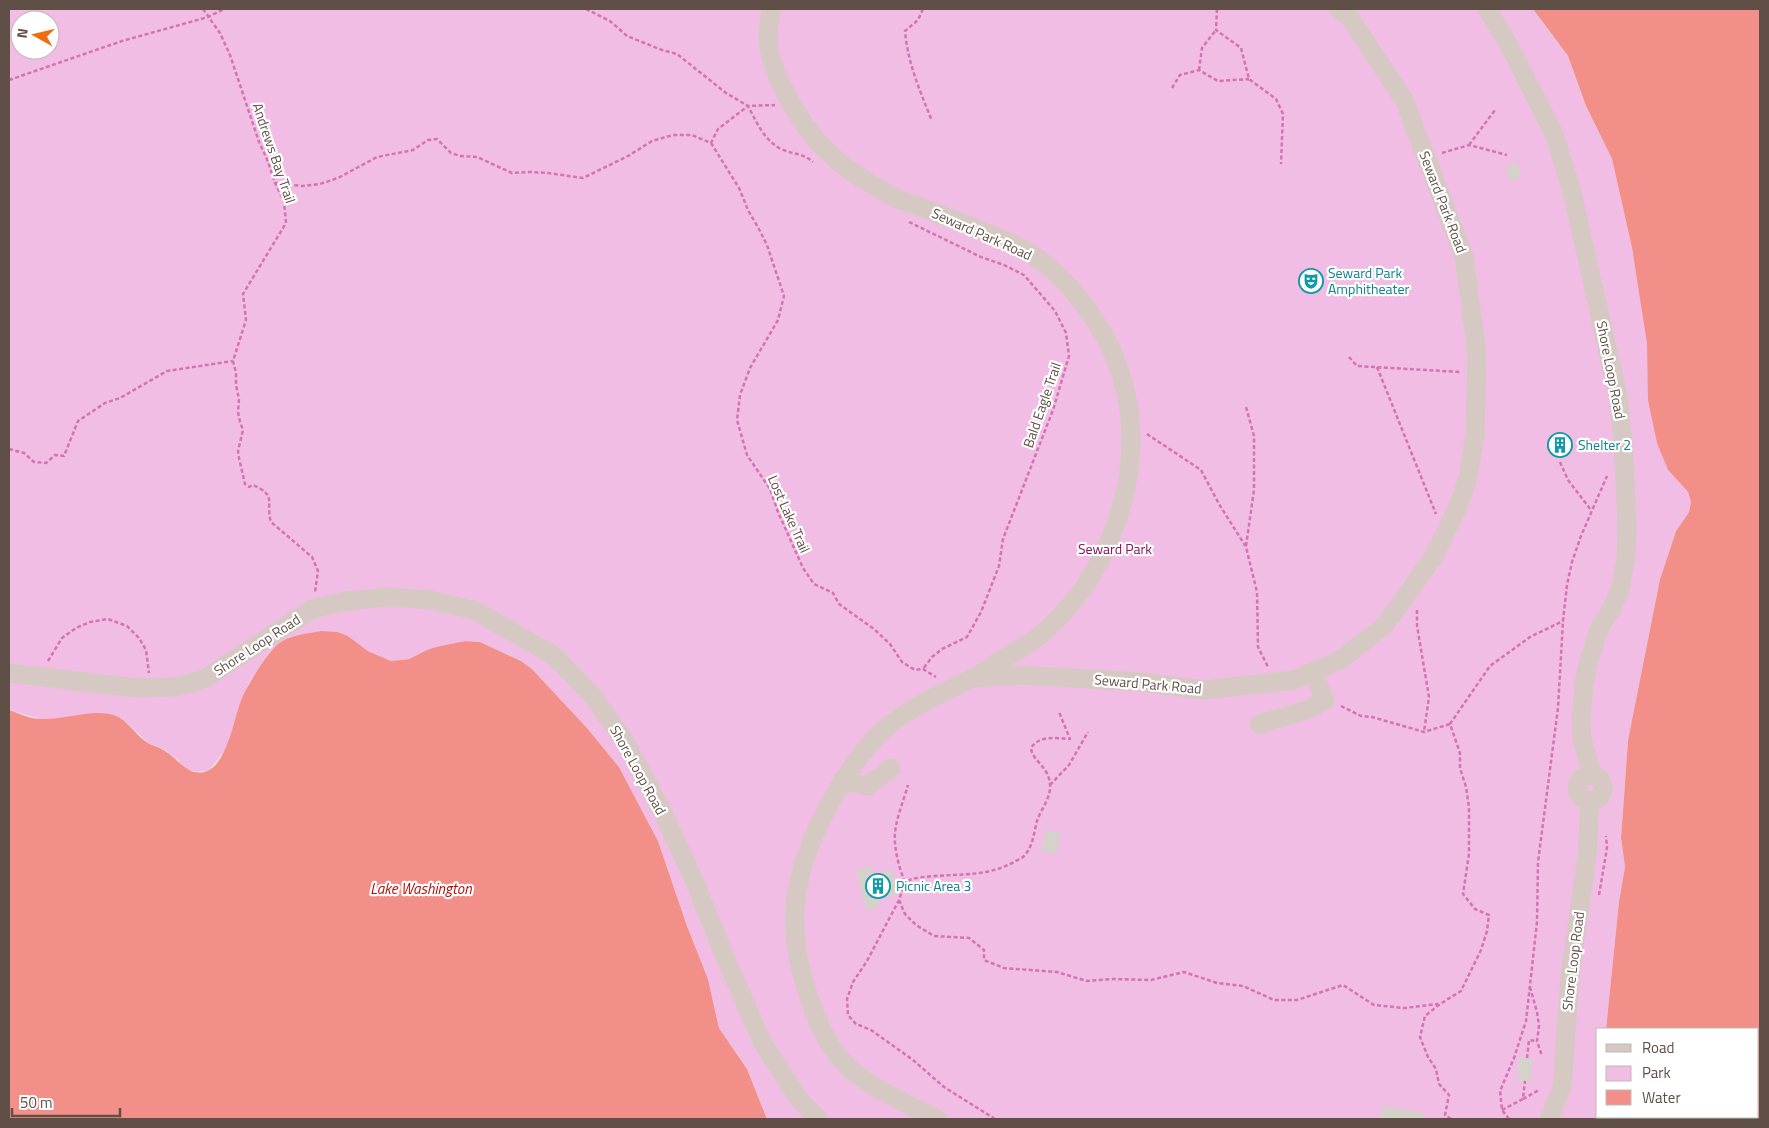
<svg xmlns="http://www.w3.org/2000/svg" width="1769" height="1128" font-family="'Titillium Web',sans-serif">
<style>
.green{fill:#f2bde5;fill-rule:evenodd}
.water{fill:#f28f88}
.building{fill:#d5d2cc}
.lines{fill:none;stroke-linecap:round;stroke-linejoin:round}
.path{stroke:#d373b0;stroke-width:2.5;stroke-dasharray:4 2.5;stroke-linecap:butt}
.minor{stroke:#d6c9c4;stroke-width:19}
.labels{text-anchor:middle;stroke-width:4.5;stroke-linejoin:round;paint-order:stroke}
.street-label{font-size:14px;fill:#5f4f47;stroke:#fff}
.culture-label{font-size:14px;fill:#0d838f;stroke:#fff;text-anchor:start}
.park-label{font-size:14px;fill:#87125d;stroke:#fff}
.water-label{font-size:15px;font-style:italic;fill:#b60f03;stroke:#fff}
</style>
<rect width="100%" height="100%" fill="#f0f3f3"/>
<path class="green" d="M9,9H1533L1568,56L1586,106L1612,159L1632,248L1668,470L1688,492L1691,502L1689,512L1676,531L1660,579L1628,740L1621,838L1625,867L1619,901L1606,1029H1598L1597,1119H767L747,1069L719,1028L708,979L687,926L658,841L619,767L587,728L532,669L521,661L480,642L465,641L427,650L409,659L391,661L368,651L348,636L321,631L292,637L278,644L269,653L250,681L242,699L227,747L214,765L207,771L197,772L185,769L178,760L165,750L148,743L125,721L39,719L9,710ZM20,20H50V50H20Z"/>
<path class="water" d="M1533,9H1760V1119H1597L1598,1085V1117H1758V1029H1606L1619,901L1625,867L1621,838L1628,740L1660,579L1676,531L1689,512L1691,502L1688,492L1668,470L1657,443L1648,400L1647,343L1639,293L1632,248L1612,159L1586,106L1568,56Z
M321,631L337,632L348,636L368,651L391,661L409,659L427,650L436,647L465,641L480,642L521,661L532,669L587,728L619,767L658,841L687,926L708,979L719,1028L747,1069L767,1119H9V710C19,713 30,719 41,719C64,720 87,710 109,714C127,717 134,734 148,743C153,746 160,747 165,751C179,759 188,778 207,771C228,762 234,717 242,698C248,684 267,653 278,644C289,635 306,634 321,631Z"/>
<path class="building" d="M1516,162L1522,177L1511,182L1505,167Z
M1565,434L1568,453L1555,455L1552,436Z
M1046,830L1061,833L1056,854L1041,851Z
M871,866L873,875L892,870L898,894L878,899L880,907L866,910L856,870Z
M1518,1058H1532L1531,1082L1518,1081Z
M1382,1106L1425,1113L1424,1119H1380Z"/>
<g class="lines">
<path class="path" d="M203,9L220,33L230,55L259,142L267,159L275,183L284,201L286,223L243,294L246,320L233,361L236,373V385L239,399L238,412L240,422L243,430L238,451L239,458L245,484L249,487L253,485C278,496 265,502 271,522L312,557L318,571L315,592
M586,9L610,21L627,36L662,50L677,54L726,93L748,106L775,105
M923,9L918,20L905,31C908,64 920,91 932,121
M1217,9L1216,30L1241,48L1249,79L1276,99L1283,114L1281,164
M1199,70L1202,48L1216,30
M9,80L122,41L208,17L224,9
M1172,88L1180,75L1199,70L1218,81L1249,79
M711,143L739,188L748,210L760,231L767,245L784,296L778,320L750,368L740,395L737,420L747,455L770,489L778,512L803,568L814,584L833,593L839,604L874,629L890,644L902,662L915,670L923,669L936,677
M1469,145L1495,110
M1442,153L1469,145L1507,155
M275,183L302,186L320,184L338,178L377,157L413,150L428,140L437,139L451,153L460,156L477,157L512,173L530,172L548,173L583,178L628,156L652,141L673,135H692L711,143L718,129L748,106C757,123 764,140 781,149C794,155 801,152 813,162
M909,222L981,257L1004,265L1024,275L1055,311L1066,333L1069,356L1053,410L1003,539L999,566L981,612L967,637L942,649L932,657L923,669
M1349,357L1357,366L1460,372
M1377,367L1436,514
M1147,434L1201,470L1219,504L1246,547L1257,592L1258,647L1268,667
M9,449L24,453L34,462L46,463L55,455L64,456L78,421L105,403L120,398L167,371L233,361
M1560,462L1568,480L1591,510
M1246,546L1254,490V436L1246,407
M1417,610V626L1429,697L1424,732
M48,661L62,638L76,628L90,622L108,619L127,626L139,638L146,650L149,673
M1341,706L1361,716L1372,717L1424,732L1450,724
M1050,785L1069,765L1088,732
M1606,798L1610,784L1608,777
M905,882C900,870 896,856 895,843C893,825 903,803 908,785
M1599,895L1607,848L1606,836
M899,900L905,914L916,925L934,936L969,938L984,950V960L1004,968L1057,972L1087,981L1111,979L1151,980L1184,972L1217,983L1243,986L1274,1000H1297L1343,985L1374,1005L1404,1008L1438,1004
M1530,987L1537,1012L1539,1026L1537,1041L1542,1056
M1527,1058L1529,1040L1537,1041
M1523,1099L1539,1090
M1502,1110L1523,1099L1525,1081
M995,1119L944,1087L913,1060L871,1030L856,1024L848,1015L847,999L853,982L867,961L899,900L905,882C914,877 925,877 935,876C963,874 988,876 1014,862C1017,860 1021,859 1024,856C1033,847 1034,832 1037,821C1041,809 1051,798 1050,785C1049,766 1032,761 1031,748C1039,735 1056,738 1070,739L1059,712
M1451,1119L1445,1115L1449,1095L1439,1084L1436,1069L1428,1057L1420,1037L1425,1016L1440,1004L1461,991L1481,950L1487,931L1489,915L1475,909L1463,894L1469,854V807L1466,787L1460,768V753L1450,724L1490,666L1530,637L1563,621
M1509,1119L1502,1110L1500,1091L1514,1058L1526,1021L1537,922L1538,862L1558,708L1563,621L1567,585L1572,562L1581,536L1607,476"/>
<path class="minor" d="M771,9C770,18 768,29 768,39C770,75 804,131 831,155C849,172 872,185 894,197C905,202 917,206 929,210C959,222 990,233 1019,247C1045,260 1064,279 1081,301C1124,355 1139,415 1127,483C1116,542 1085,598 1039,636C1027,646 1013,653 1001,660C990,667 980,675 969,680C936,696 899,712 874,739C855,760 841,783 828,807C793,872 784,924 808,994C816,1018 825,1042 842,1061C863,1085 908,1104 937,1119
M1487,9L1509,45L1554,134L1571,188L1618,396L1623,441L1627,526L1626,558L1620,590L1611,610L1599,629L1588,664L1584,683L1581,719L1582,739L1592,775
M9,673L137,688L175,687L204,679L312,609L346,601L389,597L430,600L474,610L554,656L591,694L624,740L660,807L691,873L722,950L763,1044L799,1099L818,1119
M975,678L1020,675L1141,682L1204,690L1293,680L1340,660L1385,625L1434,556L1457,509L1468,478L1475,434L1477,354L1464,257L1404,100L1350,18L1338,9
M1259,724L1304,711L1325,701L1313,671
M1577 788a13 13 0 1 1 26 0a13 13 0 1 1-26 0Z
M842,780L868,786L891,768
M1549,1119L1562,1087L1570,976L1587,856L1590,801"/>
</g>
<defs>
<symbol id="theatre-ring" viewBox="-11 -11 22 22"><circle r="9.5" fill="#fff" stroke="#0f9aa8" stroke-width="1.5"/><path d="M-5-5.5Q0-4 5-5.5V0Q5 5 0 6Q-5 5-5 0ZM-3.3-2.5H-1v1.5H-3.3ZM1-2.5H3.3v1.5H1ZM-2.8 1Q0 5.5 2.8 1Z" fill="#0f9aa8"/></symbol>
<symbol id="building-ring" viewBox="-11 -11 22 22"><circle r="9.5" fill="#fff" stroke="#0f9aa8" stroke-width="1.5"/><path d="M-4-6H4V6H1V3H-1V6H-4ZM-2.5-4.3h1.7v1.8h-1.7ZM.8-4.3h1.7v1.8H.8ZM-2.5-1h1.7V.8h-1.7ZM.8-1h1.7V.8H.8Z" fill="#0f9aa8"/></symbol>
</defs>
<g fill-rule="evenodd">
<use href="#theatre-ring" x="1297" y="267" width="28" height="28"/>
<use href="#building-ring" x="1546" y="431" width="28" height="28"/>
<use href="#building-ring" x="864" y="872" width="28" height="28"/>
</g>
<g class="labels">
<g class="street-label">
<text transform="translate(274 153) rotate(71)" y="5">Andrews Bay Trail</text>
<text transform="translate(1443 202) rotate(69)" y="5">Seward Park Road</text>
<text transform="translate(982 234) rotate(24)" y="5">Seward Park Road</text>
<text transform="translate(1611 370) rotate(79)" y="5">Shore Loop Road</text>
<text transform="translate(1042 405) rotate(-71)" y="5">Bald Eagle Trail</text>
<text transform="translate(789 514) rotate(66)" y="5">Lost Lake Trail</text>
<text transform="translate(257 645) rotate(-33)" y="5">Shore Loop Road</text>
<text transform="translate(1148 684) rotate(5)" y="5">Seward Park Road</text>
<text transform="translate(638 770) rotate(61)" y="5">Shore Loop Road</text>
<text transform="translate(1573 961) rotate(-83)" y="5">Shore Loop Road</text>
</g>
<g class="culture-label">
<text x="1328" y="278">Seward Park<tspan x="1328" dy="16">Amphitheater</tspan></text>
<text x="1578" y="450">Shelter 2</text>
<text x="896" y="891">Picnic Area 3</text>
</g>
<g class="park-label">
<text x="1115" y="554">Seward Park</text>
</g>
<g class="water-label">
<text x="421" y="894">Lake Washington</text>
</g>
</g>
<rect width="1769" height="1128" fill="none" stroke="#5f4f47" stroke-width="20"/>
<rect x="1596" y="1028" width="162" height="90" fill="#ffffff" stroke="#bfb9b5"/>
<rect x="1606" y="1044" width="25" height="8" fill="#d6c9c4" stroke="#bfb9b5"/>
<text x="1642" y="1053" font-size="15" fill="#5f4f47">Road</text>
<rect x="1606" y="1066" width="25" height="15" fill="#f2bde5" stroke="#bfb9b5"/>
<text x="1642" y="1078" font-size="15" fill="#5f4f47">Park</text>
<rect x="1606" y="1090" width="25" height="15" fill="#f28f88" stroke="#bfb9b5"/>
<text x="1642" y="1103" font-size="15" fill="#5f4f47">Water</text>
<g transform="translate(35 35) rotate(278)"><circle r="24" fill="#ffffff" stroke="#bfb9b5"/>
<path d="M0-4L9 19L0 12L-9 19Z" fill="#f06d0e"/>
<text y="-8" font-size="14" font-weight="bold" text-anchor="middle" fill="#5f4f47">N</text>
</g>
<path d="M12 1108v8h108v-8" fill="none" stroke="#5f4f47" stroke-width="2.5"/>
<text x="20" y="1108" font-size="15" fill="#5f4f47" stroke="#ffffff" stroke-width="4" paint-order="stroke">50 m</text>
</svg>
